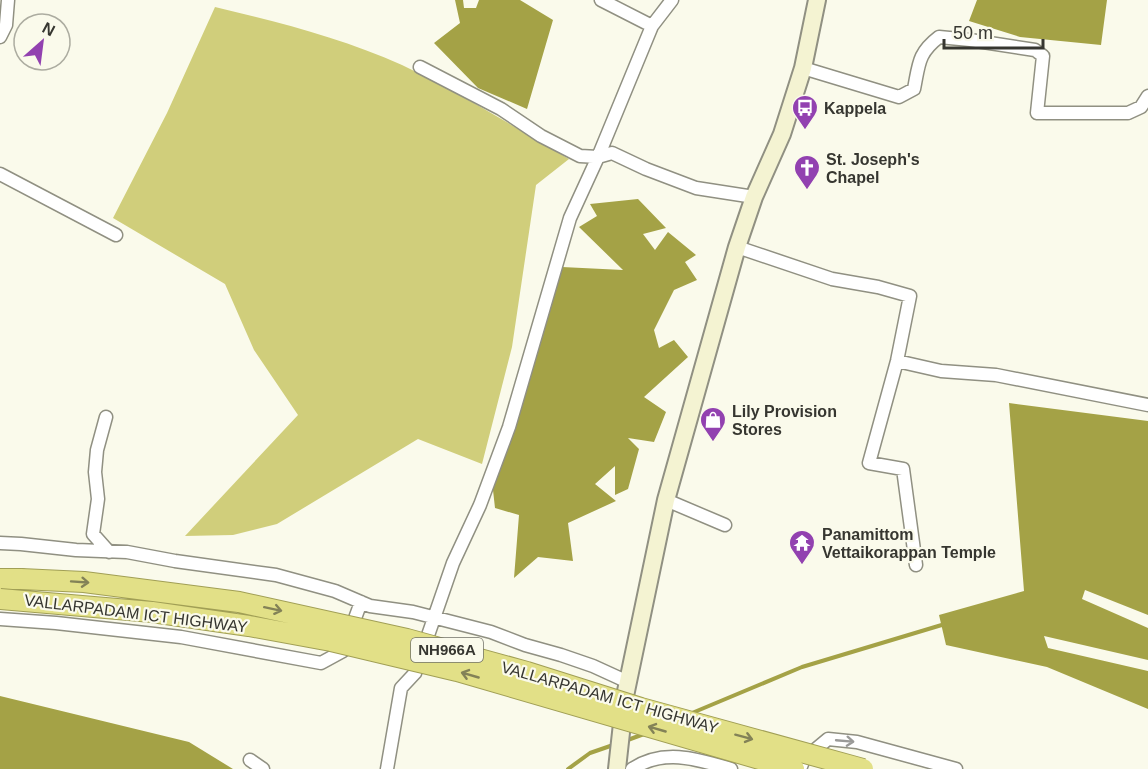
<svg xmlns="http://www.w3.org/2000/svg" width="1148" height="769" font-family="Helvetica,sans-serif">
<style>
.green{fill:#d0ce7b}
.water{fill:#a4a246}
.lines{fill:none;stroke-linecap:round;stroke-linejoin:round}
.stream{stroke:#a4a246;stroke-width:4}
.minor-casing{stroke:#909082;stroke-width:15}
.secondary-casing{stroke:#909082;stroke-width:20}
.trunk-casing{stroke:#a19f55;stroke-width:22}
.minor{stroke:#fff;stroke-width:12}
.secondary{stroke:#f4f3d2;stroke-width:16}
.trunk{stroke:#e2e087;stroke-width:20}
.trunk-bridge-casing{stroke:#a19f55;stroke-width:22;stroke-linecap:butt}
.trunk-bridge{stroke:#e2e087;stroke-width:20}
.oneway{stroke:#838257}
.oneway2{stroke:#9a9a98}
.labels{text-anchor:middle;stroke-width:4.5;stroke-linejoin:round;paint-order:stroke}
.shield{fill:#fafaeb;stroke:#717168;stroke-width:1.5}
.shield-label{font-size:15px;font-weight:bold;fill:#363630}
.poi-label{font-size:16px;font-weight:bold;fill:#363630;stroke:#fafaeb;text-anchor:start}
.street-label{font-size:16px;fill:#363630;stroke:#fafaeb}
</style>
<rect width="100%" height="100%" fill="#fafaeb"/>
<path class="green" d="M215,7C278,22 342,38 402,65C459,92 514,127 569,159L536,185L512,347L482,464L418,439L277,524L233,535L185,536L298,415L254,350L225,284L113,218L167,113Z"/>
<path class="water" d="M455,0H463L464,8H476L479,0H520L553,20L527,109L478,88L434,43L460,23Z
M977,0H1107L1101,45L1020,37L969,21Z
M638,199L666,228L643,234L655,250L668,232L696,255L685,262L697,280L674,290L654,330L659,348L674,340L688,357L644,397L666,412L654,442L628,438L639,449L628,489L615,495V466L595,484L616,501L568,523L573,561L538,557L514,578L519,515L495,508L492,481L562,267L623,270L579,227L597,216L590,204Z
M1009,403L1148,421V615L1085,590L1082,599L1148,628V660L1044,636L1048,648L1148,671V709L1047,667L946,645L939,615L1024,591Z
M0,696L189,742L233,769H0Z"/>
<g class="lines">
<path class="stream" d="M692,713L802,667L945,624
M625,741L644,734
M568,769L590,753L616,744"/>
<defs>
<path id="minor" d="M601,0L652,26L672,0
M0,37L6,25L8,0
M420,67L501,109L541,136L580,156L598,157L612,153L646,169L696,188L754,197
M803,68L899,97L914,89C919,64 918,53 939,37L970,40L1035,50L1043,56L1037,113H1128L1141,107L1148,96
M0,174L116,235
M737,247L832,279L878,287L910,296L897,361L869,463L903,469L916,565
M897,361L941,371L996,375L1148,405
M106,417L97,450L95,472L98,499L93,534L109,552
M666,500L725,525
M0,543L21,544L76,550L127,552L175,561L276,575L335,591L370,606L413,612L491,632L525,645L561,655L593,666L628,682
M0,619L56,623L181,637L321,663L343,651L361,602
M250,760L263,769
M387,769L401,688L415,673L453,563L480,505L509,427L570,218L598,157L652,26
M632,769C664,748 697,759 731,769
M800,769L804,759L828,739L857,742L956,769"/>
<path id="secondary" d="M617,769L625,696L666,500L737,247L754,197L782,134L803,68L817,0"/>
<path id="trunk" d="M0,579H21"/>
</defs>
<use href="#minor" class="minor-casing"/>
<use href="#secondary" class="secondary-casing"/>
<use href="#trunk" class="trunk-casing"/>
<use href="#minor" class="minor"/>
<use href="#secondary" class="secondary"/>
<use href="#trunk" class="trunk"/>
<defs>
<path id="trunk-bridge" d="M21,579L84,582L239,602L407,639L527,672L641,708L863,769
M0,599L152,612L249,626L331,641L457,671L794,769"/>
</defs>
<use href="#trunk-bridge" class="trunk-bridge-casing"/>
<use href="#trunk-bridge" class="trunk-bridge"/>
</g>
<defs><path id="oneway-shaft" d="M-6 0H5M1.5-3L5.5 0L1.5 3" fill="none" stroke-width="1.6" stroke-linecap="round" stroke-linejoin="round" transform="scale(1.5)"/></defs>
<g class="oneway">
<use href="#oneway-shaft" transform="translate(80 582) rotate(4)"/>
<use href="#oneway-shaft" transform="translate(273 609) rotate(12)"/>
<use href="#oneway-shaft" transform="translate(470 675) rotate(-164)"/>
<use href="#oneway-shaft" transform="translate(657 729) rotate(-164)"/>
<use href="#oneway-shaft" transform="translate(744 737) rotate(15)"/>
</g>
<use class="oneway2" href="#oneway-shaft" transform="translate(845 741) rotate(5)"/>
<defs>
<symbol id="bus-pin" viewBox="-11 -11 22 30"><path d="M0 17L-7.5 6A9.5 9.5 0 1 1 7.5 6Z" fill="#9241b0" stroke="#fafaeb"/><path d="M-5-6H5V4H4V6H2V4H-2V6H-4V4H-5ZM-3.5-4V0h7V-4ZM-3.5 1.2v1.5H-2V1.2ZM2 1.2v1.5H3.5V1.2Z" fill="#fff"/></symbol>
<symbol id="church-pin" viewBox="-11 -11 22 30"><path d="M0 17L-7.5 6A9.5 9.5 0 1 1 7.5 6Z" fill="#9241b0" stroke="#fafaeb"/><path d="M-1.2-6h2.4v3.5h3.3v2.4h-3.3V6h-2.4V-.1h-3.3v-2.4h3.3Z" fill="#fff"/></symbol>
<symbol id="shop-pin" viewBox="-11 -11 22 30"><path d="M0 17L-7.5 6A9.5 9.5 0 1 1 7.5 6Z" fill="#9241b0" stroke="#fafaeb"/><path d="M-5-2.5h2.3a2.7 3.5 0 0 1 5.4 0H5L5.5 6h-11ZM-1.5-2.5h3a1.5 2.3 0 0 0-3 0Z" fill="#fff"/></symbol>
<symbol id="temple-pin" viewBox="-11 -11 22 30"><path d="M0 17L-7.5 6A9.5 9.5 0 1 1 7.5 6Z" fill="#9241b0" stroke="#fafaeb"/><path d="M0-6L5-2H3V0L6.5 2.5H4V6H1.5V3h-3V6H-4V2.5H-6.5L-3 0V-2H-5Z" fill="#fff"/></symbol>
</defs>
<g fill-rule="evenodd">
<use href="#bus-pin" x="790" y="93" width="30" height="40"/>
<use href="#church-pin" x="792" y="153" width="30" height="40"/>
<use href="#shop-pin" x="698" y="405" width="30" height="40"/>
<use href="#temple-pin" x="787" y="528" width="30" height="40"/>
</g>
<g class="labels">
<rect class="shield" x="411" y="638" width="72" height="24" rx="4.5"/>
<g class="shield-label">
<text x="447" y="655">NH966A</text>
</g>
<g class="poi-label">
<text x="824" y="114">Kappela</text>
<text x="826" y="165">St. Joseph's<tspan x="826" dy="18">Chapel</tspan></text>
<text x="732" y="417">Lily Provision<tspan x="732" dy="18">Stores</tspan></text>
<text x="822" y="540">Panamittom<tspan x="822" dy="18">Vettaikorappan Temple</tspan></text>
</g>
<g class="street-label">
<text transform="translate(136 613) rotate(7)" y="6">VALLARPADAM ICT HIGHWAY</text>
<text transform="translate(610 697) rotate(16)" y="6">VALLARPADAM ICT HIGHWAY</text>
</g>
</g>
<g transform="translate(42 42) rotate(28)"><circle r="28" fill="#fafaeb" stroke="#acaca0" stroke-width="1.5"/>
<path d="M0-4.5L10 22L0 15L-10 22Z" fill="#9241b0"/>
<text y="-9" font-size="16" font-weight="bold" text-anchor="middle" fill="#363630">N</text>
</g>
<path d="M944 39v9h99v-9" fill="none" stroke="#363630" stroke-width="3"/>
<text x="953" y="39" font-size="18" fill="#363630" stroke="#fafaeb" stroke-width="4.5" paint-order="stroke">50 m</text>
</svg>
